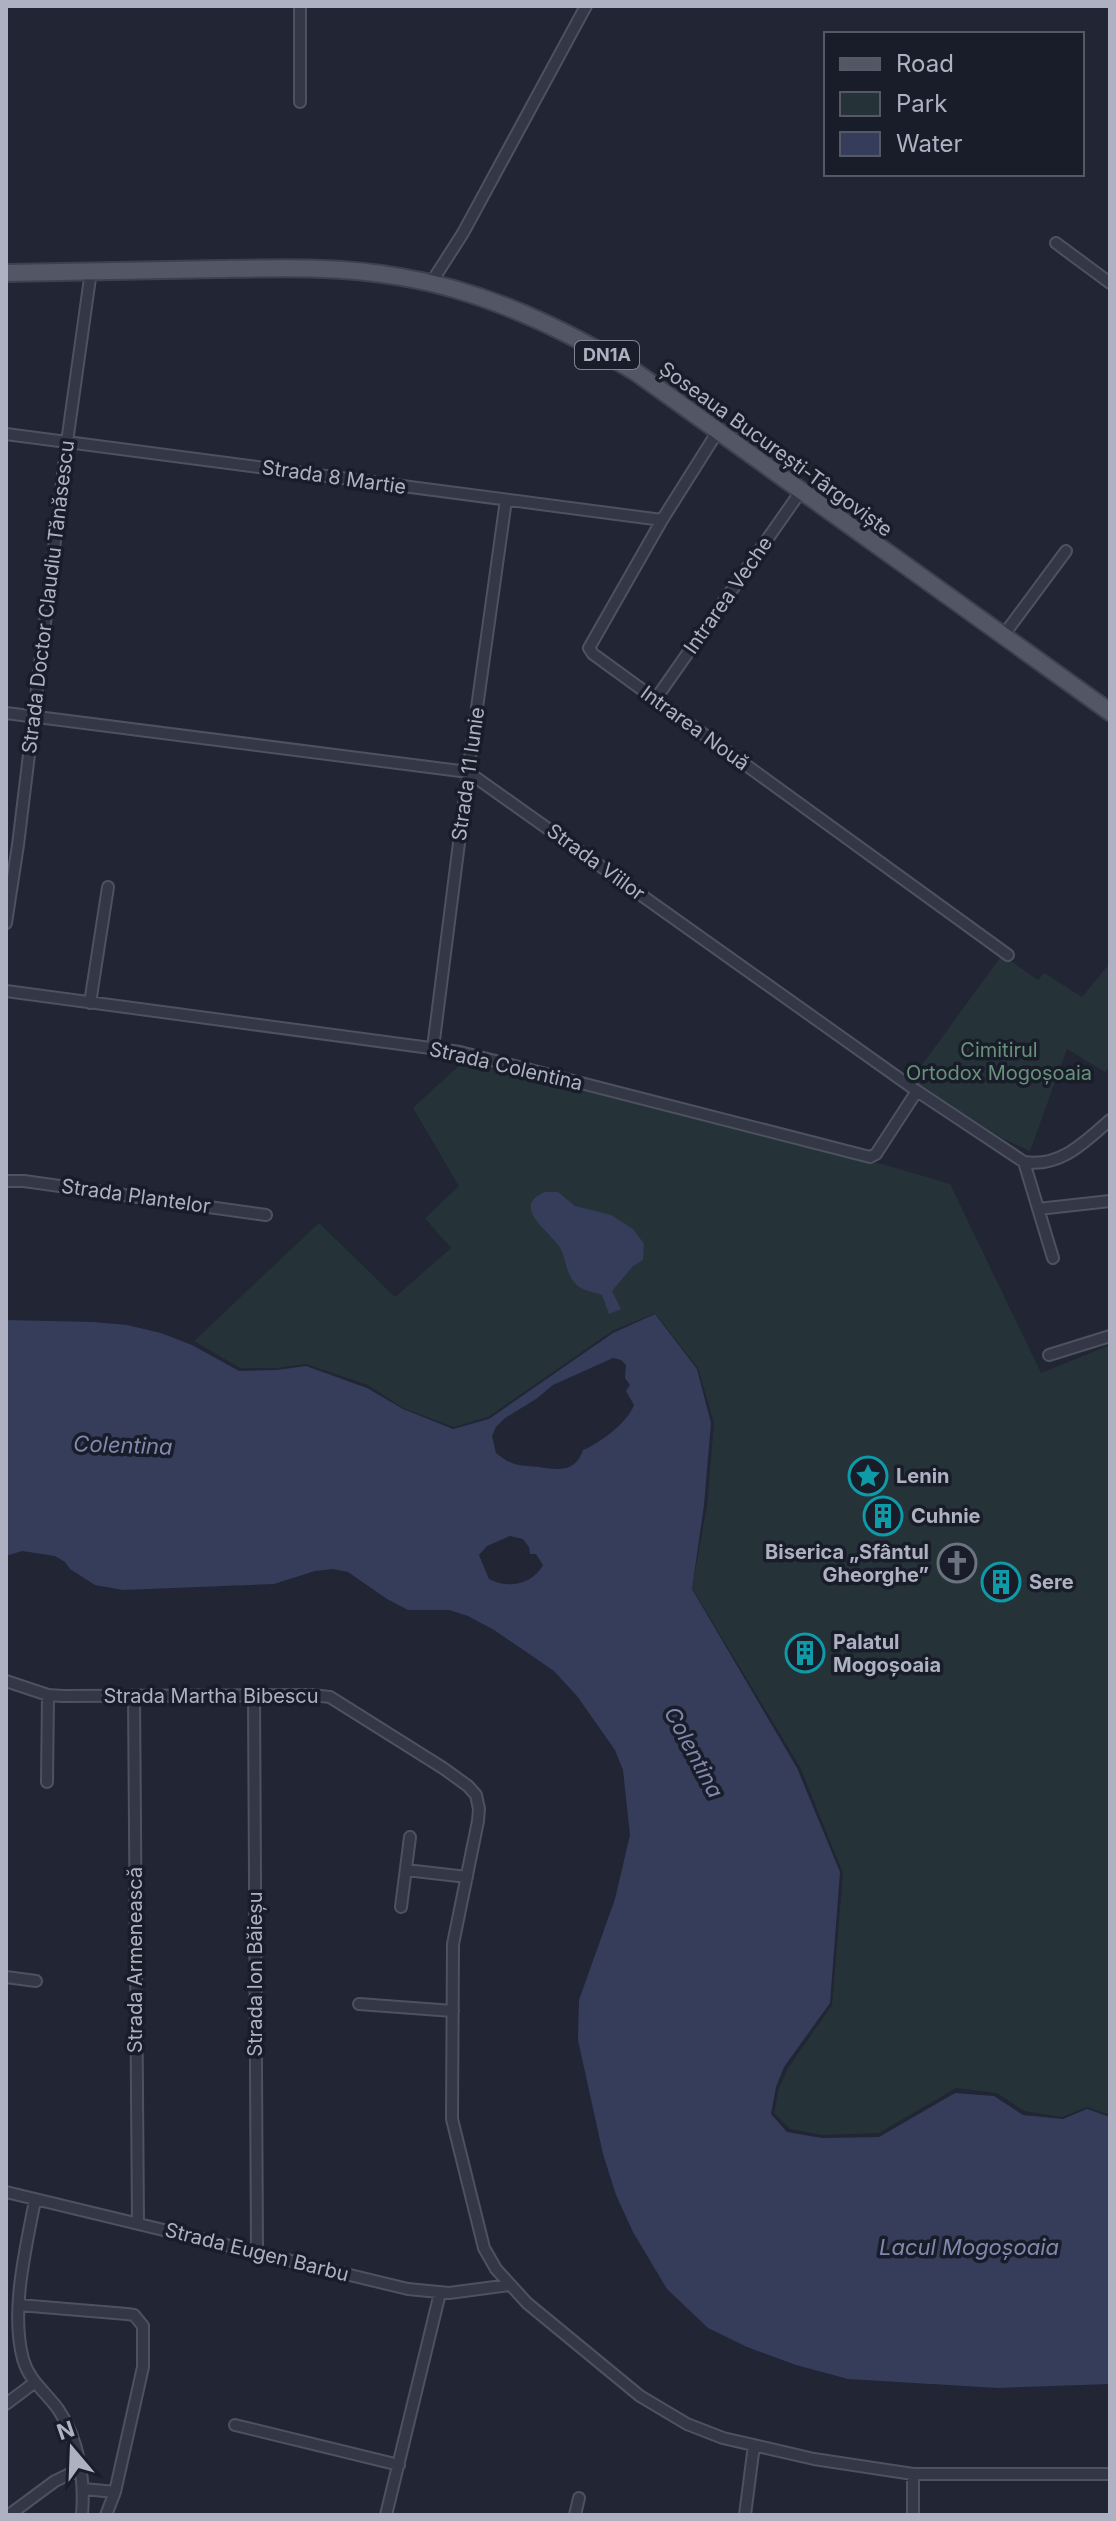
<svg xmlns="http://www.w3.org/2000/svg" width="1116" height="2521" font-family="Inter,sans-serif">
<style>
.green{fill:#253338}
.water{fill:#353d5b;fill-rule:evenodd}
.lines{fill:none;stroke-linecap:round;stroke-linejoin:round}
.street-casing{stroke:#4e5260;stroke-width:14}
.primary-casing{stroke:#3d414f;stroke-width:20}
.street{stroke:#343745;stroke-width:10}
.primary{stroke:#525665;stroke-width:16}
.labels{text-anchor:middle;stroke-width:7;stroke-linejoin:round;paint-order:stroke}
.shield{fill:#191d29;stroke:#818594;stroke-width:2}
.shield-label{font-size:18px;font-weight:bold;fill:#aeb1c2}
.street-label{font-size:20px;fill:#aeb1c2;stroke:#191d29}
.park-label{font-size:20px;fill:#68907a;stroke:#191d29}
.poi-label{font-size:20px;font-weight:bold;fill:#aeb1c2;stroke:#191d29;text-anchor:start}
.water-label{font-size:22px;font-style:italic;fill:#8089ad;stroke:#191d29}
</style>
<rect width="100%" height="100%" fill="#212534"/>
<path class="green" d="M1002,955L1038,980L1044,973L1082,997L1110,963V1067L1105,1072L1067,1049L1030,1151L1002,1138L911,1080Z
M464,1061L882,1164L950,1184L1041,1373L1110,1345V2115L1087,2107L1062,2117L1024,2111L997,2093L956,2088L879,2133L822,2135L790,2129L774,2113L779,2088L788,2068L832,2005L843,1873L800,1767L692,1588L707,1506L714,1423L698,1368L655,1313L612,1331L488,1417L454,1427L403,1408L368,1385L306,1364L276,1368H240L194,1341L319,1223L395,1297L451,1248L425,1218L459,1186L413,1108Z"/>
<path class="water" d="M545,1192H558L575,1206L611,1215L633,1229L644,1244L643,1260L633,1266L612,1291L621,1309L609,1314L602,1295C594,1292 584,1291 578,1286C565,1275 567,1259 559,1246C549,1231 510,1206 545,1192Z
M655,1314L697,1369L711,1423L704,1505L692,1589L797,1768L840,1872L830,2003L784,2067L776,2087L771,2114L787,2132L822,2138L879,2137L955,2093L994,2096L1023,2115L1063,2119L1087,2109L1110,2117V2384L998,2388L848,2379L796,2365L747,2347L708,2328L667,2289L633,2232L616,2195L603,2154L578,2040L579,2000L615,1899L630,1835L623,1770L615,1750L577,1696L554,1671L494,1630L468,1616L449,1610H408L387,1599L348,1572L333,1569L315,1571L274,1584L123,1590L95,1585L70,1569L65,1562L55,1556L22,1551L6,1556V1320L93,1322L127,1325L161,1333L192,1345L239,1371L277,1370L306,1366L367,1388L403,1409L453,1429L489,1419L613,1333ZM613,1358L621,1360L626,1365L625,1378L630,1385L626,1391L634,1405C628,1422 599,1444 583,1450C575,1473 558,1470 539,1467C519,1465 513,1467 496,1453L492,1436L496,1427L505,1418L536,1399L553,1385ZM510,1536L523,1539L529,1547L530,1554H536L543,1565C532,1585 508,1589 489,1579L479,1555L487,1546Z"/>
<g class="lines">
<defs>
<path id="street" d="M300,102V6
M1056,243L1110,283
M431,283L463,233L586,6
M718,431L662,520L589,648L593,654L1008,955
M6,434L662,520
M1003,636L1066,551
M655,700L801,491
M6,713L468,772L917,1091L1024,1162C1060,1168 1085,1142 1110,1120
M6,923L18,845L67,442L91,271
M6,991L460,1052L870,1157L876,1154L917,1091
M90,1003L108,887
M433,1048L468,772L506,500
M1024,1162L1053,1258
M6,1181H24L266,1215
M1038,1209L1110,1201
M1049,1355L1110,1336
M6,1681L48,1695L63,1696L312,1695L330,1697L443,1768L468,1786L476,1795L479,1809L478,1821L453,1944L452,2119L484,2248L496,2269L527,2303L640,2396L687,2424L723,2438L814,2459L913,2474H1110
M134,1696L138,2224
M254,1697L257,2251
M47,1782L48,1695
M406,1870L467,1877
M401,1907L410,1837
M6,1977L36,1981
M359,2004L453,2011
M6,2192L408,2289L449,2293L510,2285
M35,2200C26,2248 10,2311 23,2359C29,2381 45,2391 58,2409C79,2440 85,2479 82,2515
M19,2305L127,2314L134,2315L143,2326V2367L115,2492L106,2515
M6,2404L34,2383
M235,2425L399,2465
M913,2474V2515
M84,2489L115,2492
M9,2515L55,2481L80,2469
M386,2515L440,2293
M575,2515L579,2498
M745,2515L754,2445"/>
<path id="primary" d="M6,273C77,272 148,271 219,269C280,268 341,266 401,277C486,291 565,329 637,373L1110,712"/>
</defs>
<use href="#street" class="street-casing"/>
<use href="#primary" class="primary-casing"/>
<use href="#street" class="street"/>
<use href="#primary" class="primary"/>
</g>
<defs>
<symbol id="sight-ring" viewBox="-11 -11 22 22"><circle r="9.5" fill="#191d29" stroke="#0f9aa8" stroke-width="1.5"/><path d="M0-6L1.8-2.2L6-1.7L2.9 1.2L3.7 5.4L0 3.3L-3.7 5.4L-2.9 1.2L-6-1.7L-1.8-2.2Z" fill="#0f9aa8"/></symbol>
<symbol id="building-ring" viewBox="-11 -11 22 22"><circle r="9.5" fill="#191d29" stroke="#0f9aa8" stroke-width="1.5"/><path d="M-4-6H4V6H1V3H-1V6H-4ZM-2.5-4.3h1.7v1.8h-1.7ZM.8-4.3h1.7v1.8H.8ZM-2.5-1h1.7V.8h-1.7ZM.8-1h1.7V.8H.8Z" fill="#0f9aa8"/></symbol>
<symbol id="church-ring" viewBox="-11 -11 22 22"><circle r="9.5" fill="#191d29" stroke="#6b7280" stroke-width="1.5"/><path d="M-1.2-6h2.4v3.5h3.3v2.4h-3.3V6h-2.4V-.1h-3.3v-2.4h3.3Z" fill="#6b7280"/></symbol>
</defs>
<g fill-rule="evenodd">
<use href="#sight-ring" x="846" y="1454" width="44" height="44"/>
<use href="#building-ring" x="861" y="1494" width="44" height="44"/>
<use href="#church-ring" x="935" y="1541" width="44" height="44"/>
<use href="#building-ring" x="979" y="1560" width="44" height="44"/>
<use href="#building-ring" x="783" y="1631" width="44" height="44"/>
</g>
<g class="labels">
<rect class="shield" x="575" y="341" width="64" height="28" rx="6"/>
<g class="shield-label">
<text x="607" y="361">DN1A</text>
</g>
<g class="street-label">
<text transform="translate(776 449) rotate(36)" y="7">Șoseaua București-Târgoviște</text>
<text transform="translate(334 477) rotate(8)" y="7">Strada 8 Martie</text>
<text transform="translate(728 595) rotate(-55)" y="7">Intrarea Veche</text>
<text transform="translate(48 597) rotate(-83)" y="7">Strada Doctor Claudiu Tănăsescu</text>
<text transform="translate(695 728) rotate(36)" y="7">Intrarea Nouă</text>
<text transform="translate(468 774) rotate(-82)" y="7">Strada 11 Iunie</text>
<text transform="translate(596 862) rotate(36)" y="7">Strada Viilor</text>
<text transform="translate(506 1066) rotate(13)" y="7">Strada Colentina</text>
<text transform="translate(136 1196) rotate(8)" y="7">Strada Plantelor</text>
<text x="211" y="1703">Strada Martha Bibescu</text>
<text transform="translate(135 1960) rotate(-90)" y="7">Strada Armenească</text>
<text transform="translate(255 1974) rotate(-90)" y="7">Strada Ion Băieșu</text>
<text transform="translate(257 2252) rotate(14)" y="7">Strada Eugen Barbu</text>
</g>
<g class="park-label">
<text x="999" y="1057">Cimitirul<tspan x="999" dy="23">Ortodox Mogoșoaia</tspan></text>
</g>
<g class="poi-label">
<text x="896" y="1483">Lenin</text>
<text x="911" y="1523">Cuhnie</text>
<text x="929" y="1559" text-anchor="end">Biserica „Sfântul<tspan x="929" dy="23">Gheorghe”</tspan></text>
<text x="1029" y="1589">Sere</text>
<text x="833" y="1649">Palatul<tspan x="833" dy="23">Mogoșoaia</tspan></text>
</g>
<g class="water-label">
<text transform="translate(123 1445) rotate(2)" y="8">Colentina</text>
<text transform="translate(694 1752) rotate(62)" y="8">Colentina</text>
<text x="969" y="2255">Lacul Mogoșoaia</text>
</g>
</g>
<rect width="1116" height="2521" fill="none" stroke="#aeb1c2" stroke-width="16"/>
<rect x="824" y="32" width="260" height="144" fill="#191d29" stroke="#555866" stroke-width="2"/>
<rect x="840" y="58" width="40" height="12" fill="#525665" stroke="#555866" stroke-width="2"/>
<text x="896" y="72" font-size="24" fill="#aeb1c2">Road</text>
<rect x="840" y="92" width="40" height="24" fill="#253338" stroke="#555866" stroke-width="2"/>
<text x="896" y="112" font-size="24" fill="#aeb1c2">Park</text>
<rect x="840" y="132" width="40" height="24" fill="#353d5b" stroke="#555866" stroke-width="2"/>
<text x="896" y="152" font-size="24" fill="#aeb1c2">Water</text>
<g transform="translate(72 2449) rotate(341)" stroke="#191d29" stroke-width="6" paint-order="stroke">
<path d="M0-6L14 30L0 20L-14 30Z" fill="#aeb1c2"/>
<text y="-12" font-size="22" font-weight="bold" text-anchor="middle" fill="#aeb1c2">N</text>
</g>
</svg>
